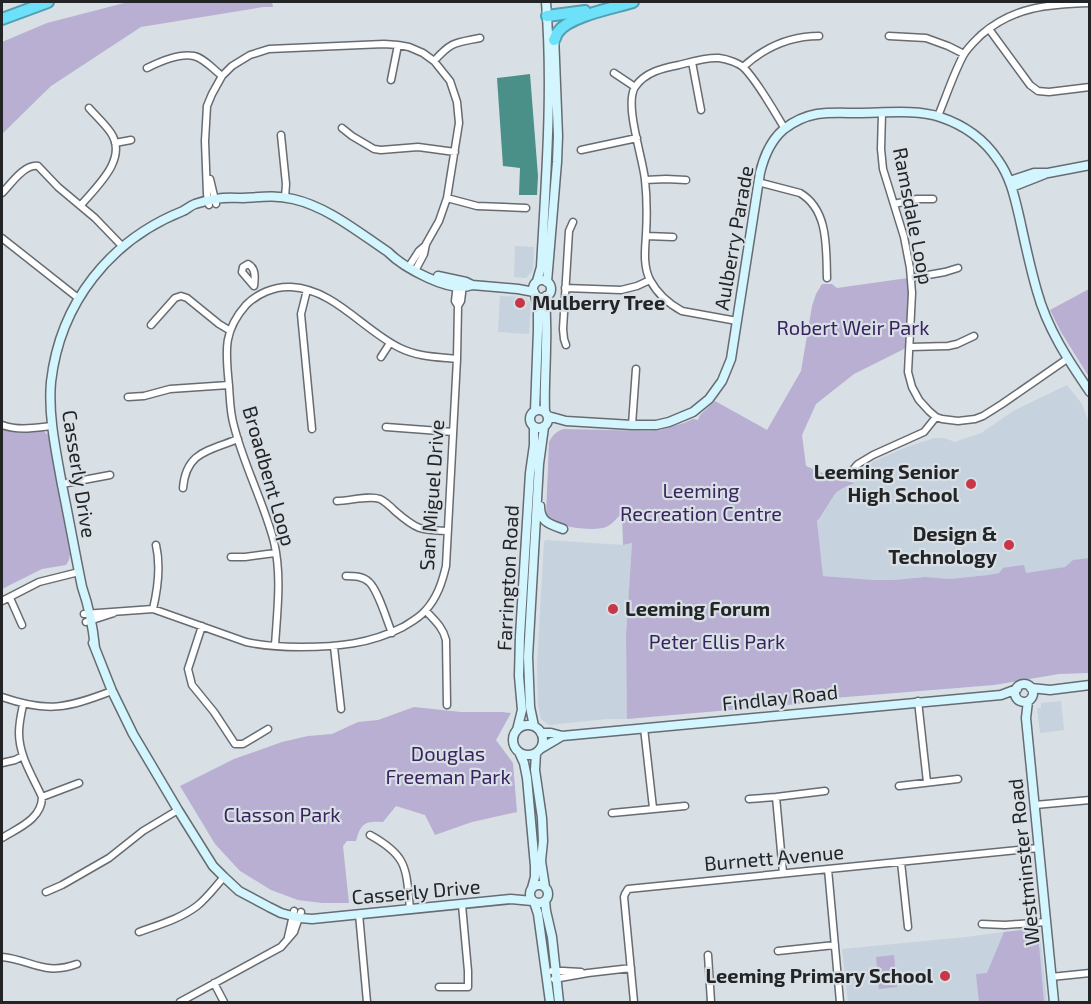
<svg xmlns="http://www.w3.org/2000/svg" width="1091" height="1004" font-family="'Exo 2',sans-serif">
<style>
.built{fill:#c6d2dd}
.green{fill:#b8afd2}
.water{fill:#4a8f88}
.lines{fill:none;stroke-linecap:round;stroke-linejoin:round}
.street-casing{stroke:#666c71;stroke-width:9}
.secondary-casing{stroke:#666c71;stroke-width:11}
.highway-casing{stroke:#539fb0;stroke-width:14}
.street{stroke:#fff;stroke-width:6}
.secondary{stroke:#d3f6fe;stroke-width:8}
.highway{stroke:#6de1fa;stroke-width:10}
.poi-dot{fill:#c73747;stroke:#d8dfe5;stroke-width:2}
.labels{text-anchor:middle;stroke-width:4.5;stroke-linejoin:round;paint-order:stroke}
.street-label{font-size:20px;fill:#222426;stroke:#d8dfe5}
.poi-label{font-size:20px;font-weight:bold;fill:#222426;stroke:#d8dfe5;text-anchor:end}
.park-label{font-size:20px;fill:#38235e;stroke:#d8dfe5}
</style>
<rect width="100%" height="100%" fill="#d8dfe5"/>
<path class="built" d="M515,246L534,247L533,270L526,278L514,277Z
M500,296L525,297L531,304L529,334L498,332Z
M1067,385L1082,404L1089,423V558L1073,560L1065,567L1045,571L1026,573L1003,568L999,573L988,575L950,579L925,577L894,580H873L823,576L817,521L823,514L833,497L840,490L866,476L872,462L907,447L934,438H944L955,442L981,433L1015,410Z
M546,540L623,545L632,543L626,635L627,719H607L549,725L541,719L538,705L537,664L544,542Z
M1061,701L1064,730L1040,733L1037,708H1041V703Z
M1033,928L1038,930L1040,933L1047,1002H848L842,949L966,937Z"/>
<path class="green" d="M128,2H272L273,7H263L141,27L51,86L2,134V42L47,23Z
M908,278L909,306L906,348L854,374L816,404L802,435L806,466L837,479L855,483C849,485 842,488 837,492C829,501 825,512 817,521L823,576L873,580H894L925,577L950,579L988,575L999,573L1003,568L1009,567L1024,565L1026,573L1065,567L1073,560L1089,558V673L1059,674L994,685L834,698L809,703L627,719L626,635L632,543L623,545L622,514C617,517 613,524 608,526C595,533 565,526 551,523L546,516L549,442C553,435 556,431 564,429L650,431L660,430L684,423L693,419L698,420L700,415L715,401L767,430L801,371L812,306L816,294L822,284H832L837,288Z
M1089,289V377L1061,332L1050,310Z
M2,429L21,433L42,430L48,435L70,554L69,560L66,565L42,569L2,589Z
M414,707L461,712H502L511,713L496,740L513,763L517,812L472,822L435,835L425,815L396,806L383,822C365,821 361,823 356,841H347L343,846L349,903H322L298,900L271,890L240,871L215,844L180,786L234,759L282,742L308,736L332,734L358,722L378,720Z
M1032,929L1038,934L1044,1002H979L976,974L987,973L1004,932Z
M894,955L897,987L879,989L876,957Z"/>
<path class="water" d="M530,74L538,176L537,195H519L520,168L503,166L497,78Z"/>
<g class="lines">
<defs>
<path id="street" d="M989,29L1030,85L1038,91L1049,92L1090,87
M889,36L926,38L948,46L964,54
M434,61C452,41 455,43 480,38
M692,62L701,110
M743,67C765,47 790,36 819,36
M147,68C159,62 180,53 194,56C204,58 214,70 222,76
M614,73L635,87
M391,80L398,45
M882,113L881,149L883,169L904,237L910,268L912,293L908,372L912,387L919,400L929,411L936,417L942,419L958,421L975,419L983,416L1002,404L1067,359
M938,116C946,97 953,75 963,56C967,48 975,41 981,35C1013,7 1048,4 1090,3
M342,128L352,136L374,149L381,150L418,147L455,152
M281,135L286,184L285,198
M115,143L131,140
M581,150L637,138
M210,179L216,204
M645,180L666,179L686,180
M758,182L800,193C829,210 826,249 827,278
M2,193C11,184 24,164 38,166L58,187L95,218L122,246
M447,198L477,206L526,208
M894,204L917,199H933
M81,205C97,186 128,159 111,133C105,124 96,116 89,108
M209,205L207,194L205,141L207,106L212,94L222,76L232,66L250,55L269,49L384,44L398,45L409,47L423,53L434,61L450,81L457,102L459,123L447,198L439,221L426,244L424,254L415,271
M646,236L673,237
M2,238L78,298
M248,264C256,268 255,278 254,286L242,272L243,267Z
M408,268L419,251L426,245
M911,278L945,272L958,268
M457,284L455,301L458,306
M565,288L621,290L637,286L650,280
M307,290L301,314L312,429
M737,321L682,311C669,304 657,293 650,280C643,266 645,250 646,235C647,217 647,198 645,180C643,158 624,105 635,87C645,72 663,68 679,65C691,62 706,57 719,58C727,59 739,63 744,68C758,82 774,111 785,129
M151,325L175,298L181,296L187,298L219,324L229,330
M566,345L564,339L563,329L569,231L573,222
M910,347L948,346L957,344L974,336
M381,357L390,343
M128,397L144,396L170,389L229,385
M2,425C19,431 34,428 52,426
M632,425L636,369
M386,427L453,432
M851,472L858,464L873,455L924,432L936,417
M62,484L110,475
M183,488C186,452 208,451 238,439
M337,501C350,501 368,495 380,499C386,502 391,507 395,511C417,530 420,530 447,531
M231,557H245L275,553
M346,576C354,576 363,576 369,582C378,590 387,621 392,633
M10,598L22,625
M2,601L39,582L79,572
M153,609C158,588 161,567 156,545
M426,611C434,620 443,627 446,640L447,705
M84,614L153,609L246,642C264,646 282,647 301,647C337,647 370,644 403,627C411,622 419,618 425,611C437,598 442,583 446,566L457,359L458,306L461,301L463,285
M86,622L114,613
M202,626L188,669L192,685L214,712L235,744H243L268,729
M275,646C277,612 282,576 274,542C264,503 244,466 234,426C230,413 230,399 229,386C226,353 222,332 246,305C257,294 274,286 291,287C334,289 363,330 400,348C418,357 438,357 457,359
M334,647L341,709
M2,697C48,713 67,708 112,691
M918,701L927,782
M644,728L653,808
M2,763L15,760L23,756
M899,786L958,779
M42,797L79,783
M776,797L783,873
M749,799L776,797L825,791
M1035,805L1090,800
M612,813L685,806
M370,835C408,856 406,868 410,909
M2,838C18,828 42,819 42,797C33,777 19,756 19,733C19,724 21,714 23,705
M901,862L908,927
M828,869L840,1002
M46,892L62,885L109,858L143,831L178,810
M359,914L367,1002
M982,924L1005,925L1046,922
M139,932C158,925 180,919 197,906C207,898 215,887 224,877
M288,937L294,911
M778,951L835,945
M708,955L711,1002
M2,957C32,960 44,976 77,964
M552,971H563L581,972
M1051,977L1090,973
M554,979L588,973L631,968
M214,983L224,1002
M439,987H468V971L462,905
M180,1002L281,947L294,932L301,912
M634,1002L624,897L625,894L628,889L1039,848"/>
<path id="secondary" d="M1010,181L1034,173H1048L1090,165
M1012,187L1045,174
M438,276L466,282L472,285L518,289L534,292
M533 289a9 9 0 1 1 18 0a9 9 0 1 1-18 0Z
M537,281L541,267C546,179 553,90 546,2
M547,282L557,162L558,136L554,35
M530 419a9 9 0 1 1 18 0a9 9 0 1 1-18 0Z
M535,411L538,330V310L535,294
M545,412C544,389 546,367 546,345C547,328 545,313 546,296
M548,416L566,421L632,425H656L669,422L693,412L709,399L722,381L731,359L760,173C764,156 771,140 784,129C793,122 806,116 817,114C831,112 845,113 858,113C883,113 917,109 940,117C964,125 984,139 998,160C1011,178 1015,199 1020,220C1025,243 1030,267 1037,291C1047,328 1068,360 1090,392
M540,506C540,522 549,524 563,529
M93,643L112,691L133,734L178,810L213,866L224,877L239,891L269,907L281,913L300,918L312,919L511,899L532,901
M95,648C93,627 89,607 82,587C75,553 69,519 62,485C56,451 48,416 51,382C60,303 110,240 183,211C187,209 190,206 195,204C201,202 209,200 216,199C226,197 234,198 243,198C261,197 275,195 293,199C328,207 358,232 388,252C403,267 450,294 472,285
M1015 693a9 9 0 1 1 18 0a9 9 0 1 1-18 0Z
M1031,688L1050,690L1090,685
M1028,701L1026,718L1054,1002
M513 740a15 15 0 1 1 30 0a15 15 0 1 1-30 0Z
M534,726L530,707L528,657L539,464L544,427
M517,730L522,710L519,676L520,636L530,473L534,445V427
M541,733H551L562,736L1001,695L1017,689
M540,749L562,736
M519,752L524,763L527,778L535,866V877L532,888
M536,753L535,770L542,818L543,841L541,861L545,887
M530 894a9 9 0 1 1 18 0a9 9 0 1 1-18 0Z
M545,901L546,911L552,937L559,1002
M534,902L538,914L550,1002"/>
<path id="highway" d="M547,16L585,11
M2,19L48,2
M554,40C556,37 556,34 558,32C569,16 614,8 633,2"/>
</defs>
<use href="#street" class="street-casing"/>
<use href="#secondary" class="secondary-casing"/>
<use href="#highway" class="highway-casing"/>
<use href="#street" class="street"/>
<use href="#secondary" class="secondary"/>
<use href="#highway" class="highway"/>
</g>
<g class="poi-dot">
<circle cx="520" cy="303" r="6"/>
<circle cx="971" cy="484" r="6"/>
<circle cx="1009" cy="545" r="6"/>
<circle cx="613" cy="609" r="6"/>
<circle cx="945" cy="976" r="6"/>
</g>
<g class="labels">
<g class="street-label">
<text transform="translate(913 216) rotate(79)" y="7">Ramsdale Loop</text>
<text transform="translate(734 238) rotate(-80)" y="7">Aulberry Parade</text>
<text transform="translate(79 474) rotate(81)" y="7">Casserly Drive</text>
<text transform="translate(269 476) rotate(74)" y="7">Broadbent Loop</text>
<text transform="translate(432 495) rotate(-86)" y="7">San Miguel Drive</text>
<text transform="translate(508 578) rotate(-87)" y="7">Farrington Road</text>
<text transform="translate(780 698) rotate(-6)" y="7">Findlay Road</text>
<text transform="translate(774 858) rotate(-5)" y="7">Burnett Avenue</text>
<text transform="translate(1024 862) rotate(-96)" y="7">Westminster Road</text>
<text transform="translate(416 892) rotate(-5)" y="7">Casserly Drive</text>
</g>
<g class="poi-label">
<text x="532" y="310" text-anchor="start">Mulberry Tree</text>
<text x="959" y="479">Leeming Senior<tspan x="959" dy="23">High School</tspan></text>
<text x="997" y="541">Design &amp;<tspan x="997" dy="23">Technology</tspan></text>
<text x="625" y="616" text-anchor="start">Leeming Forum</text>
<text x="933" y="983">Leeming Primary School</text>
</g>
<g class="park-label">
<text x="853" y="335">Robert Weir Park</text>
<text x="701" y="498">Leeming<tspan x="701" dy="23">Recreation Centre</tspan></text>
<text x="717" y="649">Peter Ellis Park</text>
<text x="448" y="761">Douglas<tspan x="448" dy="23">Freeman Park</tspan></text>
<text x="282" y="822">Classon Park</text>
</g>
</g>
<rect width="1091" height="1004" fill="none" stroke="#222426" stroke-width="6"/>
</svg>
